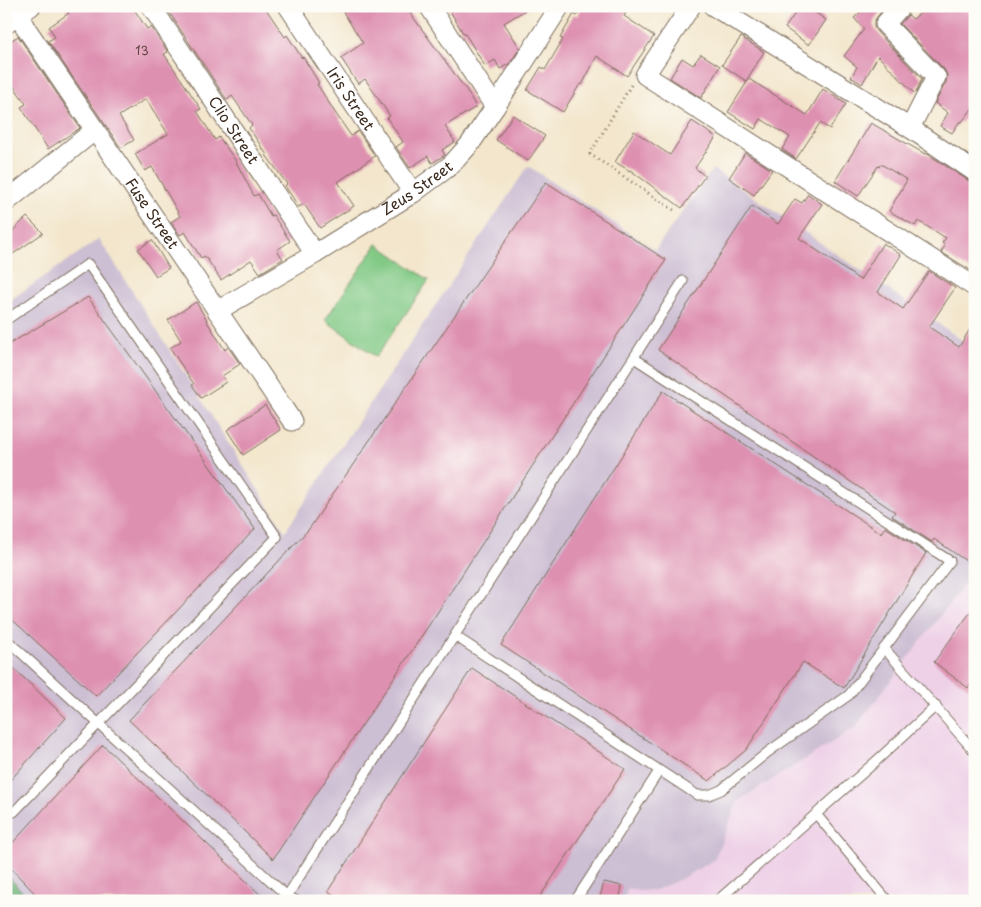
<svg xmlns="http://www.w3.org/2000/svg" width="981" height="907" font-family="'Playpen Sans',sans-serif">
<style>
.built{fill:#eed0e7}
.industrial{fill:#ccbed3}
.green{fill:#81c985;stroke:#5e7a52}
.forest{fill:#68ad72;stroke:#526c48}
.building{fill:#de90b1}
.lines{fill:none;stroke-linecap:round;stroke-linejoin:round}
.lane-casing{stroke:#7b6c5b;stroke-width:11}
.street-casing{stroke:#7b6c5b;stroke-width:21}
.path{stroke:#7b6c5b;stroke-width:3;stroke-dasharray:1 4;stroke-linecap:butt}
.lane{stroke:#fff;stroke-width:9}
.street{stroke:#fff;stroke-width:19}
.labels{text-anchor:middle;stroke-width:4.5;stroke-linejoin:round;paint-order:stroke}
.number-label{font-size:12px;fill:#644443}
.street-label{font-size:15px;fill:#3b2a1e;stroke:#fdfcf7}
</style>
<rect width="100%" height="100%" fill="#fdfcf7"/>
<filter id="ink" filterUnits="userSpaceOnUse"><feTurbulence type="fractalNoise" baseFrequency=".02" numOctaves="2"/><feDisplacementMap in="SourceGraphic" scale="10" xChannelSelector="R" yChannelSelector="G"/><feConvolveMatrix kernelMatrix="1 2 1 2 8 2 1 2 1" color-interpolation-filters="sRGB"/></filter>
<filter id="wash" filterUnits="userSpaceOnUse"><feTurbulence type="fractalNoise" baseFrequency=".0096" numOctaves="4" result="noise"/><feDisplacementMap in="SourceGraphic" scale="20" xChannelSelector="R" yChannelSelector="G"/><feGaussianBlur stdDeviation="1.12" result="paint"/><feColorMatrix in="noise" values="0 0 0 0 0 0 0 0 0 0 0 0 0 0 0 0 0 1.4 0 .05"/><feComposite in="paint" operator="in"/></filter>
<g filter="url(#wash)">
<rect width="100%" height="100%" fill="#f3e6cc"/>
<path class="built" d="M975,570V901H624L627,888L639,891L655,890L681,879L714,860L737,801L855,728Z"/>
<path class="industrial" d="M528,166L655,250L713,169L975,349V570L855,728L738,801L714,860L681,879L655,890L639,891L627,888L624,901H31L6,874V303L99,239L285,532Z"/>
<path class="green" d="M377,244L429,280L376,357L325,320Z"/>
<path class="forest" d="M6,874L31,901H6Z"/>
<g id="blocks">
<path class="building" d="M64,6H132L147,29L151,27L168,52L164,54L201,109L197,111L215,140L219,137L235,160L254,196L258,194L271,216L273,215L290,241L277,250L283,259L260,273L251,260L221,280L205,256L201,258L185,232L180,235L171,222L180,216L152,167L145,171L135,154L168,134L146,99L119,116L134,140L121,148L48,41L55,37L49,27L69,13Z
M165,6H264L285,37L287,35L302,58L303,57L319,83L317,84L334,111L351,136L358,131L375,156L338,182L354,206L320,228L304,204L299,207L285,186L287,184L266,155H267L249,128L252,125L232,96L227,100Z
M352,6H405L467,91L476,107L445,126L455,142L442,150L445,155L432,163L428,156L410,168L396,147L403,142L387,118L390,116L365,79L358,84L341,58L363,43L343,12Z
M447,6H532L504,23L520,48L510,63L500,69L495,60L485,66L464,32L463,33Z
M583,6H630L624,16L654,36L627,76L597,56L582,85L580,84L563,112L527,90L541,67L545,70L563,39L560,38L574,14L577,16Z
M800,6H806L826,20L809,45L785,28Z
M867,6H882L884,8L874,21V27L877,32L922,79L916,92L914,93L878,56L862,84L851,77L857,67L844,56L864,29L854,18Z
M929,6H942L947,12L954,6H975V105L961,123L960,121L952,133L940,126L948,113L935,103L946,82L947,75L944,69L900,24L908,15L913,19Z
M18,36L80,128L48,149L21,107L26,104L6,75V44Z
M741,37L764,52L746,81L722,65Z
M701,54L720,66L701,98L670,78L682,58L693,65Z
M749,79L807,115L823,89L846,104L830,129L820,123L796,159L782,149L790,137L761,119L755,129L728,112Z
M513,115L545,136L528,161L496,140Z
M692,121L716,137L695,168L705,176L682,208L630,170V171L615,162L634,131L670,155Z
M871,123L925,154L926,153L969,181L975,183V273L941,252L945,246L942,243L946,238L918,221L915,226L889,211L907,180L881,164L879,167L878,166L858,196L835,181Z
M745,153L772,170L754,195L729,178Z
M546,182L666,260L437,613L273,859L129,720L309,529Z
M808,194L822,204L799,238L860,280L883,243L901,255L878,292L903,309L929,271L955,288L929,327L959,347L975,321V567L934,539L932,542L892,516L895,512L658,350L752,206L778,224L795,199L802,203Z
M27,217L43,233L6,259V237Z
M152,240L169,268L156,276L138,249Z
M88,297L255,529L96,696L6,614V346Z
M196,302L207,320H206L225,350L228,347L240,364L222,376L226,382L201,398L192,385L194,384L170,348L181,341L168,320Z
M663,391L881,533L885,527L926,553L844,688L803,662L746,750L709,781L501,645Z
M265,405L281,430L243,455L227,430Z
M975,606V679L968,688L934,662Z
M6,661L66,718L6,785Z
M472,668L625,769L537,901H343L328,891Z
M103,745L267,901H42L6,863V850Z
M604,882L622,886L619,901H599Z"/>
</g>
</g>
<g filter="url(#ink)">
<use href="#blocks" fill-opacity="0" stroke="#7b6c5b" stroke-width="1"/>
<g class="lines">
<defs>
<path id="lane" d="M6,320L88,264L277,537L14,812
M455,636L697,795H709L721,790L768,752L849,695L950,561L634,358
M6,639L287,896L297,901
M884,648L975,752
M816,814L888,901
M287,896L683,281
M575,901L659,771
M717,901L874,763L936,706"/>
<g id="street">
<path id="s1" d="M11,6L292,421"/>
<path id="s2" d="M151,6L315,254"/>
<path id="s3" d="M288,6L413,193"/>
<path d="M429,6L495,107"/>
<path d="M691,6L645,75L975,287"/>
<path d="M713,6L910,128L975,172"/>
<path d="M901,6L885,24L936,77L910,128"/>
<path d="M6,24L31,6"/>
<path d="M6,202L95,130"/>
<path id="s4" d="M217,311L315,254L413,193L451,165L470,144L495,107L560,6"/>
</g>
</defs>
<use href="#lane" class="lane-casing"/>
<use href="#street" class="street-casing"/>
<path class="path" d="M631,85L590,154L675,211"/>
<use href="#lane" class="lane"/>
<use href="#street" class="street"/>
</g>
</g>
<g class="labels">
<g class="number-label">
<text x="142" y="55">13</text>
</g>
<g class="street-label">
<text dy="5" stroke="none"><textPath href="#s3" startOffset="112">Iris Street</textPath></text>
<text dy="5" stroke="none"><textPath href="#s2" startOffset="149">Clio Street</textPath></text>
<text dy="5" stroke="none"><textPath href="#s4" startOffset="235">Zeus Street</textPath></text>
<text dy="5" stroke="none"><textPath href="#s1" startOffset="251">Fuse Street</textPath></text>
</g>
</g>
<rect width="981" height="907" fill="none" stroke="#fdfcf7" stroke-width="25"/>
</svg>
